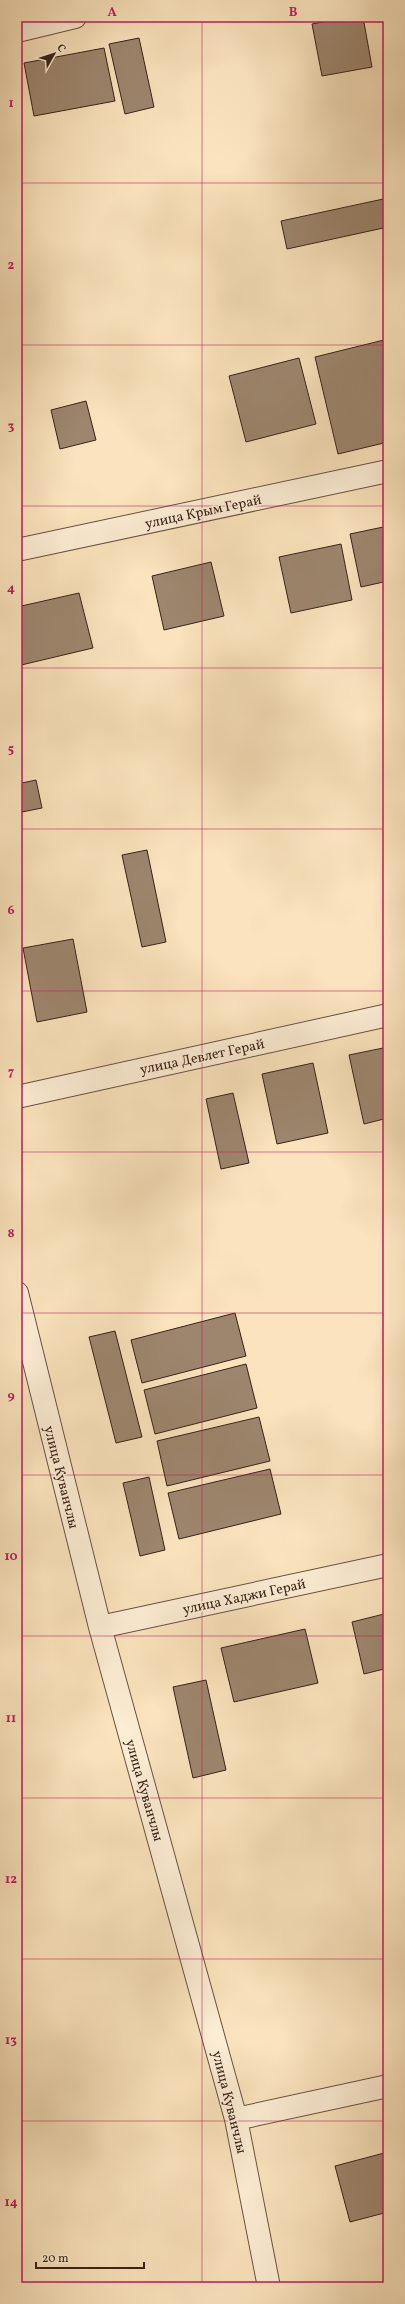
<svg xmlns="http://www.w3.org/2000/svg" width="405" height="2304" font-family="Vollkorn,serif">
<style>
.building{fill:#9d866e;stroke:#392118}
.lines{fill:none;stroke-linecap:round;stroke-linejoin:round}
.minor-casing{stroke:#695241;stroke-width:24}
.minor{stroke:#fcedd4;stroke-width:22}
.grid{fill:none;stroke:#c2185b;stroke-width:1;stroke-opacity:0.55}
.labels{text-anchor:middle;stroke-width:3;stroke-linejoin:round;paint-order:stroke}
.street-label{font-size:14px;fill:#392118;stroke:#fcedd4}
.neatline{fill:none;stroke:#c2185b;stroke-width:1.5}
.grid-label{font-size:13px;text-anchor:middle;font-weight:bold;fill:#c2185b}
</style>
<rect width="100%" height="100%" fill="#fae3bd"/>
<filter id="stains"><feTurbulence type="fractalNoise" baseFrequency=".005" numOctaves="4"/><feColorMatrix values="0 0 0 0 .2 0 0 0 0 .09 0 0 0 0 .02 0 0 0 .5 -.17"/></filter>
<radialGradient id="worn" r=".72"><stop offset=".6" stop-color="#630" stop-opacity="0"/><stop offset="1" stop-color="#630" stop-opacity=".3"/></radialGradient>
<path class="building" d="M349,17H363L372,67L322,76L312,24Z
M139,38L154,107L125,114L109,44Z
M104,48L115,101L34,116L24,63Z
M388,198V227L287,249L281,221Z
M388,339V442L338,454L315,357Z
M299,358L316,424L246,442L229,376Z
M86,401L96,440L60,449L51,410Z
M388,526V581L361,587L350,534Z
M341,544L352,600L291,613L279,557Z
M211,562L224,616L164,630L152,576Z
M79,593L93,648L17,666V607Z
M36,780L42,808L17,813V784Z
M147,850L166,942L142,947L122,855Z
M73,939L87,1012L37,1022L23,948Z
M388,1047V1118L364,1124L349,1055Z
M313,1063L328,1133L277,1144L262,1074Z
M233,1093L249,1163L221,1169L206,1099Z
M235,1313L246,1356L142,1383L131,1340Z
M115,1331L142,1437L116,1443L89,1337Z
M246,1364L257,1408L155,1434L144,1390Z
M259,1417L270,1461L167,1486L157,1441Z
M270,1469L281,1514L179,1539L168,1493Z
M149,1477L165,1550L140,1556L123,1483Z
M388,1613V1668L364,1674L352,1622Z
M305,1629L318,1683L234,1702L221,1648Z
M206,1680L226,1770L193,1778L173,1687Z
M388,2152V2212L350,2222L335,2166Z"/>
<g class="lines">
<defs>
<path id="minor" d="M17,31L75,17
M17,550L388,471
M17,1097L388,1015
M17,1293L100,1627L236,2119L269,2287
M100,1627L388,1565
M236,2119L388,2086"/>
</defs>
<use href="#minor" class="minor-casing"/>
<use href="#minor" class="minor"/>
</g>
<path class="grid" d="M202,17V2287M17,183H388M17,345H388M17,506H388M17,668H388M17,829H388M17,991H388M17,1152H388M17,1313H388M17,1475H388M17,1636H388M17,1798H388M17,1959H388M17,2121H388"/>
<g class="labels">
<g class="street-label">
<text transform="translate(203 511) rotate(-12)" y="5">улица Крым Герай</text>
<text transform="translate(202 1056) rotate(-12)" y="5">улица Девлет Герай</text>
<text transform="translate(62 1477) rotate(76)" y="5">улица Куванчлы</text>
<text transform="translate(244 1596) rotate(-12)" y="5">улица Хаджи Герай</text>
<text transform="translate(145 1790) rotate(74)" y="5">улица Куванчлы</text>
<text transform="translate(230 2102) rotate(76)" y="5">улица Куванчлы</text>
</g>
</g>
<rect width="405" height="2304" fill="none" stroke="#fae3bd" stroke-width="44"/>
<g transform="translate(54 54) rotate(51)" stroke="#fcedd4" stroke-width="3" paint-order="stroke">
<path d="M0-3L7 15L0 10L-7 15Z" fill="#392118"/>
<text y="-6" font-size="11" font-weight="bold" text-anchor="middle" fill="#392118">С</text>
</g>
<path d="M36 2262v6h108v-6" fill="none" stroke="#392118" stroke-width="2"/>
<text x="42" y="2262" font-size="12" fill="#392118" stroke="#fcedd4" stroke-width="3" paint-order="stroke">20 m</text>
<rect x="22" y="22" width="361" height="2260" class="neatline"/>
<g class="grid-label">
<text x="112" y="16">A</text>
<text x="293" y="16">B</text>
<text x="11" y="107">1</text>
<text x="11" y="269">2</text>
<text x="11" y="430">3</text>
<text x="11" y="592">4</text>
<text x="11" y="753">5</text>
<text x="11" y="914">6</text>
<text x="11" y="1076">7</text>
<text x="11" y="1237">8</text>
<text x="11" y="1399">9</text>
<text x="11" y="1560">10</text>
<text x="11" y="1722">11</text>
<text x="11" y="1883">12</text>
<text x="11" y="2044">13</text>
<text x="11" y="2206">14</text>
</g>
<rect width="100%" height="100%" filter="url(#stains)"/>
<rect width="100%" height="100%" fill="url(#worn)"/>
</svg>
